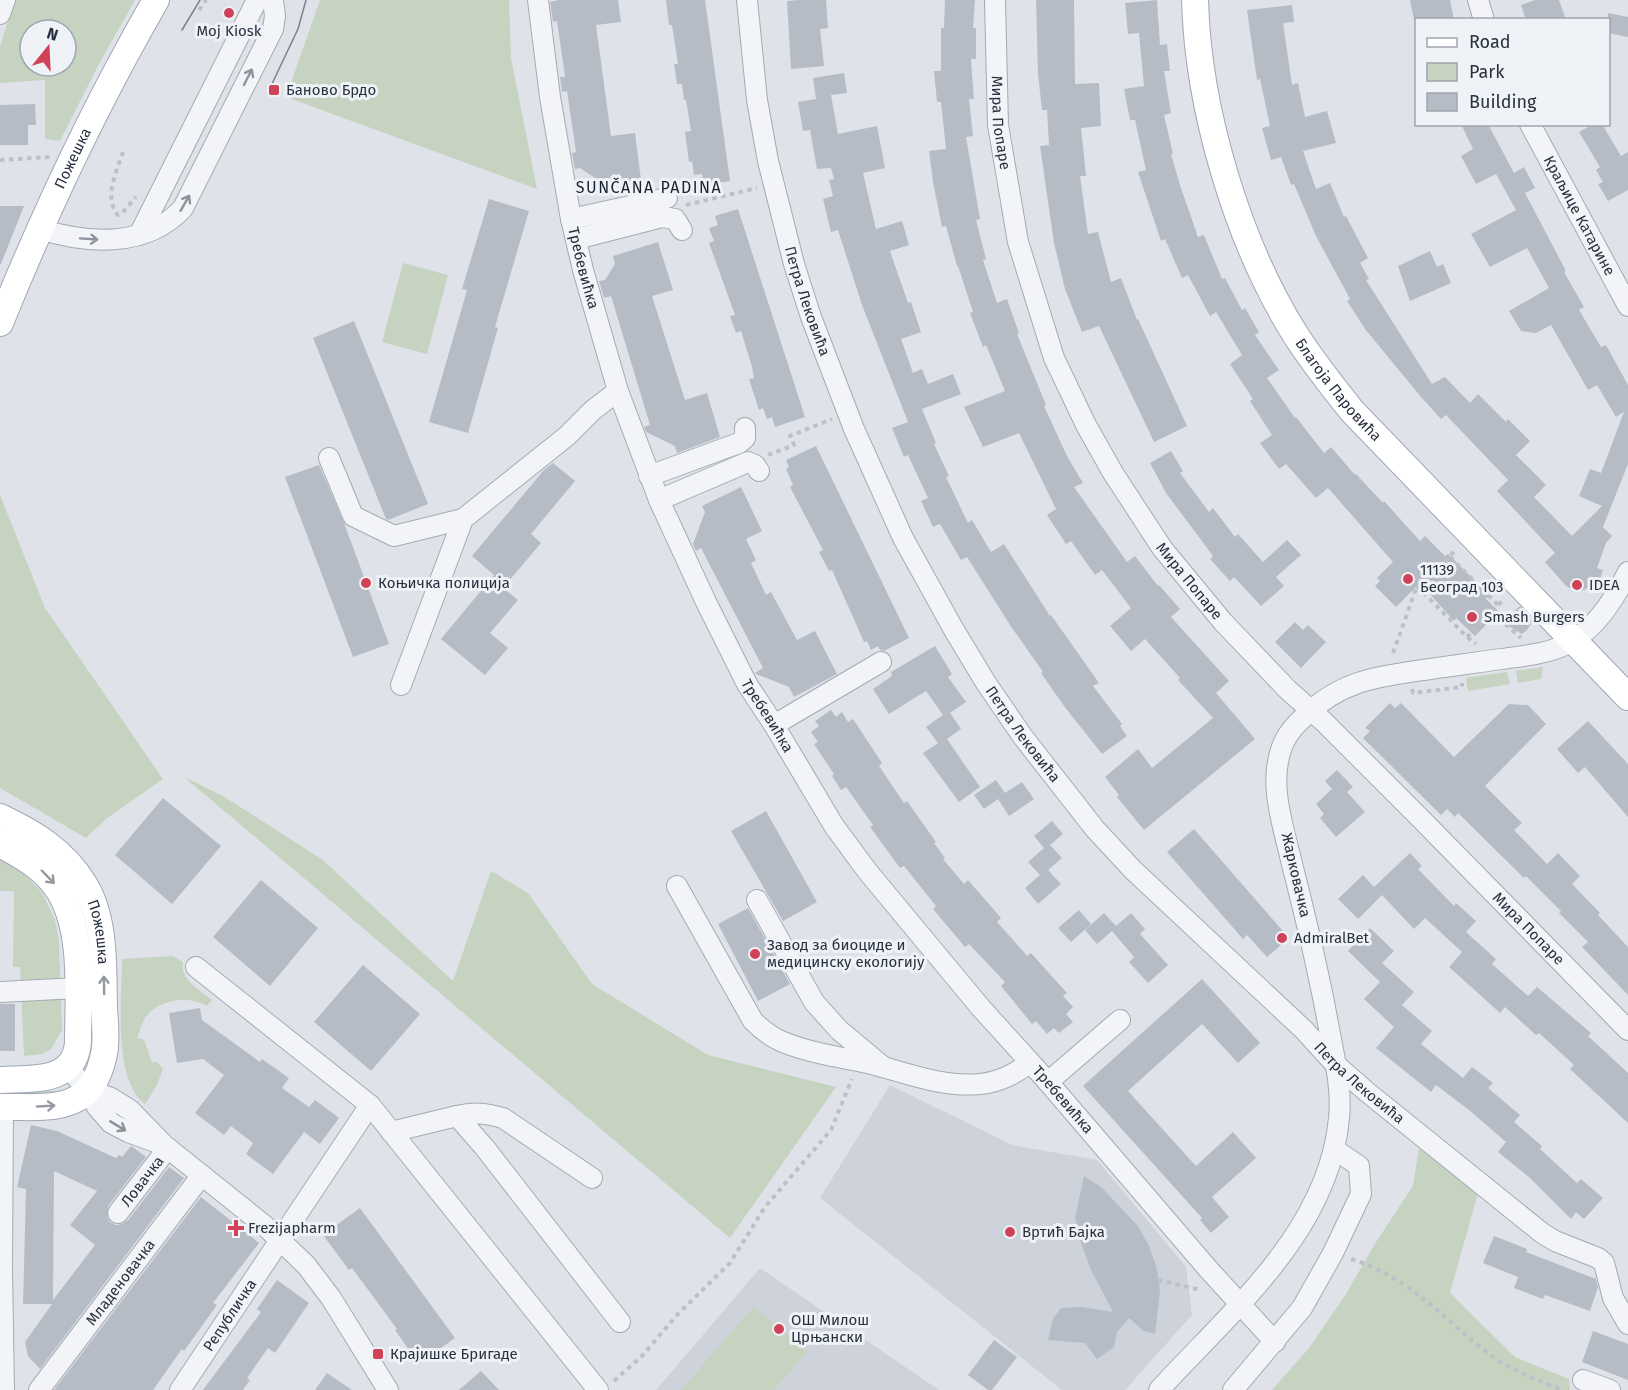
<svg xmlns="http://www.w3.org/2000/svg" width="1628" height="1390" font-family="'Fira Sans',sans-serif">
<style>
.built{fill:#cdd2db}
.green{fill:#c5d3c0;fill-rule:evenodd}
.building{fill:#b6bcc6;fill-rule:evenodd}
.lines{fill:none;stroke-linecap:round;stroke-linejoin:round}
.minor-casing{stroke:#a4aab3;stroke-width:22}
.major-casing{stroke:#9ea7b5;stroke-width:28}
.path{stroke:#bdc1c7;stroke-width:4;stroke-dasharray:4.5 4.5;stroke-linecap:butt}
.minor{stroke:#f2f4f7;stroke-width:20}
.major{stroke:#fff;stroke-width:26}
.tram{stroke:#788293;stroke-width:1.5}
.oneway{stroke:#8d929c}
.oneway2{stroke:#9498a0}
.poi-dot{fill:#d04257;stroke:#eff2f6;stroke-width:2}
.labels{text-anchor:middle;stroke-width:6;stroke-linejoin:round;paint-order:stroke}
.poi-label{font-size:15px;fill:#283140;stroke:#eff2f6;text-anchor:start}
.street-label{font-size:15px;fill:#283140;stroke:#eff2f6}
.neighbourhood-label{font-size:16px;letter-spacing:1.5px;fill:#1a2231;stroke:#eff2f6}
</style>
<rect width="100%" height="100%" fill="#dfe3e9"/>
<path class="built" d="M890,1085L1012,1145L1097,1160L1186,1267L1192,1315L1125,1390H1062L820,1198Z
M760,1268L939,1390H656Z"/>
<path class="green" d="M14,0H135L100,62L60,141L45,139V80L0,83V47ZM30,30H66V66H30Z
M320,0H509L511,58L537,189L286,97Z
M403,263L448,275L427,354L382,342Z
M0,495L45,608L163,779L106,819L86,838L0,788Z
M1543,667L1541,679L1518,683L1516,671Z
M1507,672L1510,684L1468,691L1466,678Z
M184,777L223,796L323,860L453,981L491,871L528,893L592,984L708,1055L836,1087L730,1238Z
M0,860L24,874L42,892L55,920L59,941L62,1030L51,1049L42,1054L24,1056L20,967H13L14,891H0Z
M173,956L183,962C180,980 199,989 212,1000L207,1006C189,996 164,999 149,1013C143,1018 140,1031 137,1038L144,1040L152,1062H157L163,1069L157,1085L145,1104C112,1079 122,997 122,959Z
M40,1089L56,1091L65,1094L0,1098V1093Z
M1419,1148L1478,1193L1450,1293L1515,1357L1569,1379L1570,1390H1272L1309,1348L1346,1294L1376,1242L1413,1186Z
M754,1306L807,1352L774,1390H681Z"/>
<path class="building" d="M558,0H618L621,22L596,25L611,136L635,133L641,180L599,186L598,180L580,168L575,169L572,153L576,152L567,91L562,92L560,77H565L557,21L553,22L550,2Z
M666,0H705L730,181L704,185L702,174L694,175L692,161L689,162L685,132L691,131L686,100H684L682,84H677L674,64H678L672,25H669Z
M800,0H826L828,28L820,29L824,66L791,69L787,1Z
M945,0H975L973,28H976V59H971L974,99H969L973,136L966,137L980,219L976,220L986,259L983,260L997,303L1007,299L1019,333L1017,334L1046,405L1044,406L1067,456L1083,483L1074,487L1127,562L1135,556L1158,586L1159,585L1180,609L1171,617L1229,681L1216,693L1255,739L1144,830L1117,797L1119,795L1105,777L1138,749L1152,768L1213,718L1178,680L1180,678L1145,639L1131,651L1110,626L1131,608L1102,570L1095,575L1071,541L1066,544L1047,515L1056,509L1019,433L983,447L964,407L1005,391L986,345L983,347L970,313L973,312L958,266H957L946,226L942,227L933,182L929,151L946,149L941,102H937L934,71H941V28H944Z
M1036,0H1074L1075,84L1099,83L1101,126L1081,128L1086,176H1080L1088,234L1098,232L1111,282L1121,278L1137,320L1138,319L1187,426L1154,442L1099,326L1082,332L1065,289L1054,243L1040,146L1049,145L1047,110H1042L1038,74Z
M1157,0L1160,45L1167,44L1170,71H1164L1171,113L1164,115L1173,154H1171L1180,185L1198,237L1204,235L1222,279L1225,278L1242,310L1245,308L1259,332L1255,335L1279,370L1267,378L1295,418L1296,417L1324,453L1331,447L1355,475L1356,474L1383,503L1384,501L1420,541L1425,536L1445,556L1448,554L1489,595L1486,599L1499,612L1475,636L1456,618L1454,621L1420,583L1396,607L1375,586L1380,581L1377,578L1393,562L1328,488L1316,498L1286,464L1279,469L1260,443L1272,435L1250,401L1253,399L1230,364L1242,355L1216,312L1210,316L1188,275L1182,278L1165,239L1161,241L1138,172L1146,170L1135,120H1130L1124,89L1144,86L1139,33L1128,34L1125,3Z
M1410,0H1450L1454,20H1414Z
M1535,0H1559L1566,20H1526L1521,5Z
M1292,5L1294,22L1283,23L1292,85L1298,83L1305,117L1327,111L1336,143L1303,151L1316,189L1330,183L1344,217L1346,216L1368,258L1360,263L1369,279L1366,280L1432,384L1445,377L1470,403L1478,394L1506,422L1508,419L1530,441L1516,455L1546,485L1534,497L1572,536L1602,506L1579,496L1590,469L1601,473L1624,412L1616,417L1597,385L1588,390L1551,325L1536,333L1521,331L1509,311L1549,288L1527,248L1490,267L1471,234L1516,210L1496,174L1476,184L1461,156L1473,149L1461,124H1488L1514,173L1524,167L1535,188L1525,193L1566,271L1564,272L1584,307L1579,310L1601,347L1606,345L1628,385V464L1603,527L1612,536L1606,543L1597,568L1603,570L1598,585L1592,582L1586,589L1577,592L1566,586L1545,562L1555,553L1497,491L1508,480L1446,415L1441,419L1421,397L1365,329L1347,301L1350,299L1316,236L1294,184L1291,185L1281,157L1271,160L1262,128L1270,126L1260,79L1257,80L1247,10Z
M1608,13L1628,17V37L1608,33Z
M844,73L847,93L831,95L838,134L877,126L885,168L863,173L876,229L902,221L909,245L890,251L908,303L911,302L921,332L901,339L913,373L922,369L928,384L953,374L961,394L922,409L936,443L934,444L949,476L946,477L968,523L972,520L991,552L1004,544L1050,616L1051,615L1099,683L1093,686L1122,724L1120,726L1127,736L1102,754L1064,706L1041,673L1043,672L1010,625L967,557L961,560L940,524L933,527L921,501L928,498L908,455L904,457L892,428L908,422L862,305L838,230L831,232L823,199L833,196L829,180L834,179L831,168L817,169L810,130L803,131L798,102L816,99L813,78Z
M35,104L36,125H28V145H0V105Z
M1593,124H1602L1621,156L1628,152V190L1608,201L1598,184L1603,182L1596,170L1600,167L1579,132Z
M489,199L529,211L495,327L498,328L468,433L429,422L467,290L462,289Z
M0,206H24L1,264H0Z
M738,209L805,417L775,427L772,417L767,419L763,408L759,410L749,379L754,378L752,367L741,331L736,333L730,316L735,315L709,243L714,241L709,228L718,225L715,216Z
M658,242L673,290L652,296L685,400L707,393L720,437L677,453L675,446L646,432L644,427L650,425L611,296L604,298L599,281L605,280L615,264L613,256Z
M1430,251L1437,267L1443,264L1451,283L1410,301L1398,266Z
M354,321L428,504L388,520L386,519L313,338Z
M816,446L909,638L884,651L880,650L878,646L871,650L867,641L864,642L832,570L829,571L819,552L823,550L790,487L793,485L786,469L789,467L786,460Z
M1171,451L1183,471L1180,473L1209,512L1213,508L1235,537L1238,534L1263,562L1287,540L1301,555L1276,577L1284,586L1261,606L1234,577L1230,581L1210,559L1213,556L1166,493L1150,463Z
M553,463L575,481L531,534L541,543L503,588L518,600L490,633L508,648L485,675L441,639L494,575L472,556L544,470Z
M319,465L344,523L389,644L353,657L285,477Z
M741,487L762,531L746,539L756,560L751,563L766,595L771,592L797,640L815,631L837,674L794,697L789,687L756,674L755,673L763,668L701,548L696,551L693,544L705,512L702,506Z
M1520,606L1533,621L1527,630L1522,634L1503,623Z
M1295,622L1303,630L1308,625L1326,642L1301,668L1275,642Z
M935,646L952,674L948,677L966,702L950,713L961,729L947,739L980,787L959,802L923,753L938,743L926,727L943,715L926,691L889,714L873,689L892,676L891,672Z
M1390,703L1395,708L1401,703L1454,757L1509,704L1528,705L1546,724L1485,786L1522,823L1514,830L1547,864L1558,853L1580,876L1572,884L1600,913L1598,915L1628,947V995L1582,947L1588,942L1559,913L1561,911L1526,876L1524,878L1458,813L1455,817L1447,809L1441,815L1363,738L1370,731L1365,728Z
M831,710L836,717L842,712L848,722L853,719L882,763L879,766L904,803L907,801L936,842L934,843L945,858L943,859L964,884L968,880L1001,918L997,922L1022,950L1027,956L1031,953L1067,993L1063,996L1073,1007L1066,1014L1073,1022L1059,1033L1054,1028L1047,1034L1036,1021L1032,1024L1001,986L1005,982L969,944L965,947L933,909L936,906L904,866L900,868L870,827L873,825L846,787L841,790L832,776L834,774L814,744L818,742L811,732L819,726L815,721Z
M1588,721L1628,764V817L1585,767L1578,773L1557,749Z
M1337,770L1353,787L1347,792L1365,812L1336,837L1320,818L1324,814L1316,804L1332,789L1325,781Z
M996,780L1005,793L1022,782L1034,799L1009,816L998,799L984,809L974,795Z
M163,798L221,846L172,904L115,855Z
M766,811L817,902L783,921L731,831Z
M1052,821L1063,834L1050,845L1062,858L1048,870L1061,884L1038,904L1025,888L1040,875L1028,862L1044,848L1034,836Z
M1194,829L1289,938L1267,957L1247,935L1243,939L1167,852Z
M1410,853L1422,866L1418,869L1454,906L1456,903L1476,921L1466,932L1496,959L1492,964L1528,996L1537,987L1591,1033L1588,1036L1628,1073V1123L1570,1069L1574,1065L1539,1033L1536,1035L1505,1007L1500,1013L1449,967L1462,952L1425,918L1414,929L1382,895L1358,919L1338,899L1363,875L1374,887Z
M261,880L318,928L270,986L213,937Z
M748,908L790,984L758,1001L718,924Z
M1079,910L1091,924L1071,942L1058,928Z
M1104,913L1116,926L1131,913L1145,929L1140,934L1168,965L1148,983L1129,962L1134,957L1112,931L1097,944L1085,930Z
M1370,928L1394,951L1382,963L1414,992L1402,1005L1432,1031L1421,1044L1463,1078L1472,1067L1493,1083L1488,1088L1520,1115L1514,1122L1542,1146L1540,1149L1577,1183L1581,1179L1603,1198L1584,1219L1576,1212L1571,1219L1530,1178L1498,1152L1506,1142L1469,1110L1436,1085L1431,1092L1376,1048L1394,1027L1364,999L1380,982L1348,951Z
M363,965L420,1014L371,1071L314,1022Z
M1202,979L1260,1043L1238,1063L1202,1024L1128,1091L1196,1166L1233,1132L1256,1158L1212,1197L1229,1217L1211,1233L1200,1220L1202,1218L1083,1086Z
M0,1004H15V1051H0Z
M200,1008L202,1020L260,1062L262,1059L289,1078L282,1088L309,1107L315,1100L339,1118L320,1144L304,1132L273,1174L246,1154L253,1143L231,1126L224,1135L195,1113L224,1075L203,1059L177,1063L169,1013Z
M31,1125L57,1131L116,1158L119,1155L122,1157L131,1146L146,1157L108,1206L107,1217L110,1222L116,1225L122,1224L128,1220L169,1167L184,1178L40,1369L28,1356L25,1342L52,1304H23L26,1189L17,1187ZM54,1171L97,1191L70,1225L95,1245L53,1300Z
M1084,1176L1101,1187L1138,1226L1149,1246L1157,1269L1160,1291L1155,1334L1144,1331L1129,1318L1117,1332L1114,1347L1097,1359L1085,1343L1048,1340L1053,1319L1061,1308L1082,1307L1113,1312L1091,1270L1081,1243L1075,1218Z
M201,1197L259,1243L213,1303L217,1305L184,1351L182,1349L153,1390H54Z
M360,1208L455,1338L419,1364L395,1330L397,1329L352,1268L349,1270L323,1235Z
M1494,1236L1527,1249L1526,1252L1596,1279L1598,1287L1590,1311L1545,1295L1543,1299L1514,1288L1518,1277L1483,1263Z
M277,1280L309,1303L275,1353L268,1348L247,1378L250,1380L243,1390H203L261,1312L257,1309Z
M1593,1331L1628,1344V1380L1582,1362Z
M994,1340L1017,1357L992,1390H988L968,1375Z
M481,1371L499,1390H459Z
M327,1373L352,1390H315Z"/>
<g class="lines">
<defs>
<g id="minor">
<path id="s1" d="M538,0L550,97L571,219L583,270L618,391L659,500L706,602L747,684L774,725L834,826L868,872L981,1008L1048,1082L1209,1270L1275,1342"/>
<path id="s2" d="M747,0L757,100L768,161L794,264L811,317L854,429L903,538L954,630L986,683L1023,737L1095,829L1133,870L1304,1030L1335,1064L1367,1092L1542,1233L1555,1241L1598,1258L1604,1263L1613,1298L1628,1324"/>
<path id="s3" d="M995,0L998,125L1018,242L1054,358L1086,425L1113,473L1162,548L1223,622L1288,690L1324,722L1422,820L1628,1030"/>
<path d="M1478,0L1484,20"/>
<path d="M0,14L5,0"/>
<path id="s4" d="M1530,124L1628,306"/>
<path d="M571,219L667,198"/>
<path d="M40,229C87,244 147,248 183,208L273,29L275,16L273,0"/>
<path d="M139,235L257,0"/>
<path d="M576,239L662,217L675,219L682,230"/>
<path d="M329,458L353,516L394,536L463,519"/>
<path d="M649,476L739,443L745,438V428"/>
<path d="M659,500L748,462L755,465L759,471"/>
<path d="M401,685L463,519L567,436L593,410L618,391"/>
<path d="M774,725L881,662"/>
<path d="M677,886L753,1021C762,1030 771,1037 783,1042C810,1053 839,1057 868,1063C904,1072 942,1088 980,1084C1000,1082 1014,1074 1030,1063"/>
<path d="M757,900L814,1002L839,1030L881,1065"/>
<path d="M196,967L370,1105"/>
<path d="M0,992L78,988"/>
<path d="M68,1068L88,1090L97,1107L111,1123L128,1132L161,1144"/>
<path d="M1048,1082L1120,1020"/>
<path d="M88,1090L111,1098L130,1110L164,1145L264,1225L306,1265L331,1298L388,1390"/>
<path d="M3,1107L2,1268L4,1390"/>
<path d="M457,1116C474,1112 486,1113 503,1118L592,1178"/>
<path d="M391,1132L457,1116L485,1148L620,1322"/>
<path id="s5" d="M118,1213L168,1148"/>
<path d="M1583,1380L1610,1390"/>
<path id="s6" d="M39,1390L202,1175"/>
<path id="s7" d="M180,1390L370,1105L598,1390"/>
<path d="M1159,1390C1231,1311 1329,1231 1339,1118C1342,1090 1335,1060 1330,1034C1320,978 1307,923 1293,868C1284,828 1266,781 1284,742C1289,731 1296,724 1305,716C1341,681 1375,677 1423,670C1449,666 1475,663 1501,659C1523,656 1547,654 1567,644C1595,630 1614,600 1628,572"/>
<path d="M1233,1390L1302,1308L1333,1253L1361,1194L1359,1166L1334,1149"/>
</g>
<g id="major">
<path id="s8" d="M1195,0C1198,109 1237,241 1295,334C1312,361 1332,386 1352,411L1628,697"/>
<path id="s9" d="M0,323C45,212 96,104 156,0"/>
<path id="s10" d="M0,817C34,833 64,851 84,884C106,919 103,968 104,1008C105,1023 107,1039 104,1054C101,1068 95,1085 84,1094C62,1112 27,1106 0,1107"/>
<path d="M0,844C20,855 41,866 55,885C85,924 78,996 78,1043C74,1084 31,1078 0,1080"/>
</g>
</defs>
<use href="#minor" class="minor-casing"/>
<use href="#major" class="major-casing"/>
<path class="path" d="M199,10L206,0
M123,152C117,170 103,199 118,215L122,213L136,197
M0,160L50,157
M686,205L757,188
M768,455L794,445L790,436L832,419
M1450,557L1498,605
M1417,586L1467,637L1476,644
M1492,612L1521,638
M1513,632L1524,620
M1467,637L1504,599
M1393,653L1417,586L1457,549
M1412,689L1413,693L1462,687V683
M1351,1259C1411,1278 1440,1316 1488,1353C1509,1370 1538,1380 1562,1390
M1158,1280L1201,1290
M614,1381L642,1356L678,1314L730,1263L765,1207L831,1130L852,1079"/>
<use href="#minor" class="minor"/>
<use href="#major" class="major"/>
<path class="tram" d="M182,30L200,0
M270,88L298,29L306,0"/>
</g>
<defs><path id="oneway-shaft" d="M-6 0H5M1.5-3L5.5 0L1.5 3" fill="none" stroke-width="1.6" stroke-linecap="round" stroke-linejoin="round" transform="scale(1.5)"/></defs>
<g class="oneway">
<use href="#oneway-shaft" transform="translate(248 77) rotate(-63)"/>
<use href="#oneway-shaft" transform="translate(185 203) rotate(-60)"/>
<use href="#oneway-shaft" transform="translate(89 239) rotate(4)"/>
<use href="#oneway-shaft" transform="translate(118 1126) rotate(31)"/>
</g>
<g class="oneway2">
<use href="#oneway-shaft" transform="translate(48 877) rotate(46)"/>
<use href="#oneway-shaft" transform="translate(104 985) rotate(-91)"/>
<use href="#oneway-shaft" transform="translate(46 1106) rotate(-3)"/>
</g>
<g class="poi-dot">
<circle cx="229" cy="13" r="6"/>
<rect x="268" y="84" width="12" height="12" rx="3"/>
<circle cx="1408" cy="579" r="6"/>
<circle cx="366" cy="583" r="6"/>
<circle cx="1577" cy="585" r="6"/>
<circle cx="1472" cy="617" r="6"/>
<circle cx="1282" cy="938" r="6"/>
<circle cx="755" cy="954" r="6"/>
<path d="M233 1219h6v6h6v6h-6v6h-6v-6h-6v-6h6z"/>
<circle cx="1010" cy="1232" r="6"/>
<circle cx="779" cy="1329" r="6"/>
<rect x="372" y="1348" width="12" height="12" rx="3"/>
</g>
<g class="labels">
<g class="poi-label">
<text x="229" y="36" text-anchor="middle">Moj Kiosk</text>
<text x="286" y="95">Баново Брдо</text>
<text x="1420" y="575">11139<tspan x="1420" dy="17">Београд 103</tspan></text>
<text x="378" y="588">Коњичка полиција</text>
<text x="1589" y="590">IDEA</text>
<text x="1484" y="622">Smash Burgers</text>
<text x="1294" y="943">AdmiralBet</text>
<text x="767" y="950">Завод за биоциде и<tspan x="767" dy="17">медицинску екологију</tspan></text>
<text x="248" y="1233">Frezijapharm</text>
<text x="1022" y="1237">Вртић Бајка</text>
<text x="791" y="1325">ОШ Милош<tspan x="791" dy="17">Црњански</tspan></text>
<text x="390" y="1359">Крајишке Бригаде</text>
</g>
<g class="street-label">
<text dy="5" stroke="none"><textPath href="#s3" startOffset="123">Мира Попаре</textPath></text>
<text dy="5" stroke="none"><textPath href="#s9" startOffset="180">Пожешка</textPath></text>
<text dy="5" stroke="none"><textPath href="#s4" startOffset="104">Краљице Катарине</textPath></text>
<text dy="5" stroke="none"><textPath href="#s1" startOffset="272">Требевићка</textPath></text>
<text dy="5" stroke="none"><textPath href="#s2" startOffset="308">Петра Лековића</textPath></text>
<text dy="5" stroke="none"><textPath href="#s8" startOffset="423">Благоја Паровића</textPath></text>
<text dy="5" stroke="none"><textPath href="#s3" startOffset="627">Мира Попаре</textPath></text>
<text dy="5" stroke="none"><textPath href="#s1" startOffset="758">Требевићка</textPath></text>
<text dy="5" stroke="none"><textPath href="#s2" startOffset="794">Петра Лековића</textPath></text>
<text transform="translate(1296 875) rotate(77)" y="5">Жарковачка</text>
<text dy="5" stroke="none"><textPath href="#s3" startOffset="1113">Мира Попаре</textPath></text>
<text dy="5" stroke="none"><textPath href="#s10" startOffset="160">Пожешка</textPath></text>
<text dy="5" stroke="none"><textPath href="#s2" startOffset="1280">Петра Лековића</textPath></text>
<text dy="5" stroke="none"><textPath href="#s1" startOffset="1244">Требевићка</textPath></text>
<text dy="5" stroke="none"><textPath href="#s5" startOffset="40">Ловачка</textPath></text>
<text dy="5" stroke="none"><textPath href="#s6" startOffset="135">Младеновачка</textPath></text>
<text dy="5" stroke="none"><textPath href="#s7" startOffset="90">Републичка</textPath></text>
</g>
<g class="neighbourhood-label">
<text x="649" y="193">SUNČANA PADINA</text>
</g>
</g>
<rect x="1415" y="18" width="195" height="108" fill="#eff2f6" stroke="#9fa5ad" stroke-width="1.5"/>
<rect x="1427" y="38" width="30" height="9" fill="#ffffff" stroke="#9fa5ad" stroke-width="1.5"/>
<text x="1469" y="48" font-size="18" fill="#283140">Road</text>
<rect x="1427" y="63" width="30" height="18" fill="#c5d3c0" stroke="#9fa5ad" stroke-width="1.5"/>
<text x="1469" y="78" font-size="18" fill="#283140">Park</text>
<rect x="1427" y="93" width="30" height="18" fill="#b6bcc6" stroke="#9fa5ad" stroke-width="1.5"/>
<text x="1469" y="108" font-size="18" fill="#283140">Building</text>
<g transform="translate(48 48) rotate(18)"><circle r="28" fill="#eff2f6" stroke="#9fa5ad" stroke-width="1.5"/>
<path d="M0-4.5L10 22L0 15L-10 22Z" fill="#d04257"/>
<text y="-9" font-size="16" font-weight="bold" text-anchor="middle" fill="#283140">N</text>
</g>
</svg>
